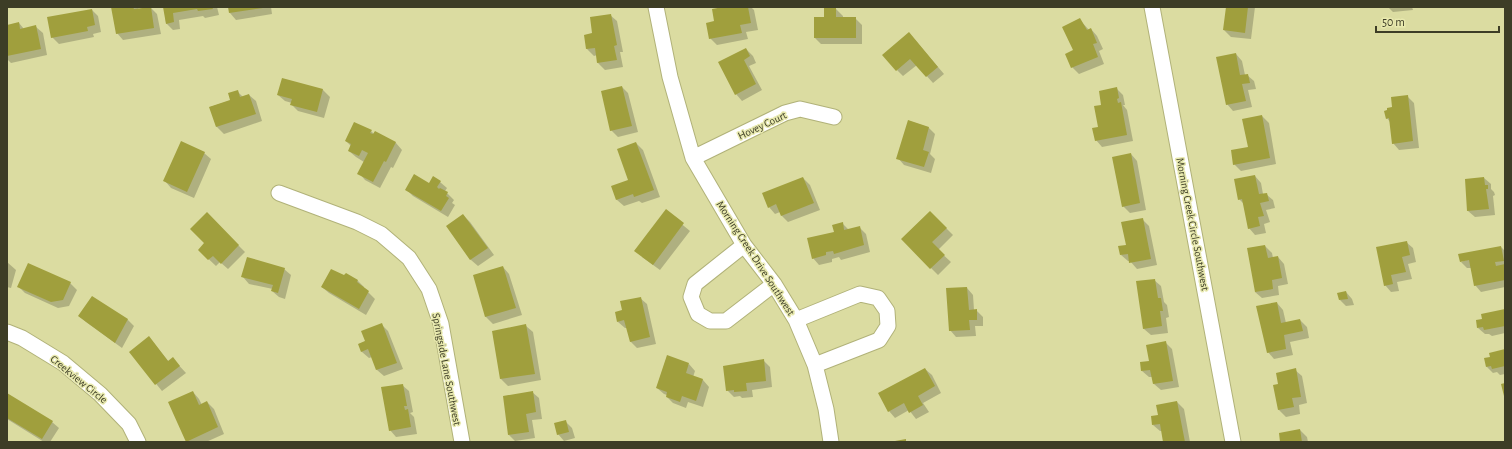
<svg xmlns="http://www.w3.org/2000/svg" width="1512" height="449" font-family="'Alegreya Sans',sans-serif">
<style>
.shadow{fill:#0003}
.building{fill:#a09f3d}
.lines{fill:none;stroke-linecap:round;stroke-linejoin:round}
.minor-casing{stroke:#b1b279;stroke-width:17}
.minor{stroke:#fff;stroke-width:15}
.labels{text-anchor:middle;stroke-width:3;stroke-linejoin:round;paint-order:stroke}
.street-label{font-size:11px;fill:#3d3d26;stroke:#e8e9ae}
</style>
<rect width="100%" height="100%" fill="#dbdca1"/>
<path class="shadow" d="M112,7H137L139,9L150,7L157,14L161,34L123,40L117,33Z
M164,7H217L219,15L205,18L203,16L179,20L180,29L173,30L166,23Z
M229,7H271L272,14L236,20L230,13Z
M729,7H751L754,10L758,30L746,32L748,39L717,45L710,38L715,22Z
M1227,7H1255L1251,39L1231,37L1224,30Z
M1388,7H1412L1413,10L1393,12Z
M836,9L843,16V18H855L862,25V44H821L815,38L825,18Z
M92,10L98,16L101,32L93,34L94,37L59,44L52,37Z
M610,15L617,21L623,52H620L623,67L605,70L598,63L597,55L594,56L587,49L585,35L594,34Z
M1080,20L1089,30L1091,29L1097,36L1103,49L1099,51L1104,64L1079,74L1072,67Z
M19,23L24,29L36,27L43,33L47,55L11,63L7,59V26Z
M915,40L944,74L933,83L917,65L903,76L897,70Z
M746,49L753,56L756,63L749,66L762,90L742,101L736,94Z
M1236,54L1242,61L1245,75H1247L1254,81L1256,89L1248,90L1252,107L1233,111L1227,104Z
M283,79L323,90L330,97L324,118L298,111L291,104L292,103L285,101L278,95Z
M622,87L628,93L638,132L618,137L611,130Z
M1117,89L1123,95L1125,105H1123L1127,110L1133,141L1102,147L1096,140L1102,106Z
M237,91L243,97L249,95L256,101L262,121L224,134L217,127L210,107L231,101Z
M1407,96L1414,103L1419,148L1399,150L1393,143L1390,122L1387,118L1394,108Z
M1262,116L1269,123L1276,164L1241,171L1234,164L1249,148Z
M928,127L935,134L930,154L935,159L931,173L904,165L898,158Z
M371,131L374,134L375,132L396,143L402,150L393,168L391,167L380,188L365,180L359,173L364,162L356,157L349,151L351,146L346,141Z
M636,143L643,150L660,197L642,203L639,201L624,206L617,200L612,187L629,181Z
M204,153L211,159L194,198L171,188L165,181Z
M1131,154L1137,161L1146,210L1130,213L1123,206Z
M1255,176L1261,183L1263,194H1266L1273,200L1275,208L1266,210L1270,222L1264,224L1266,233L1255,235L1249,228L1244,204L1239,199Z
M803,178L810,185L820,210L788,222L782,216L780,212L775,214L769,207Z
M1484,178L1491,184V189L1494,192L1495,195L1493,196L1495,215L1475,217L1468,211Z
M440,182L447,188L445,191L454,200L452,203L455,205L448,217L413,196L406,189Z
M666,211L690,231L660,270L642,257Z
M930,212L953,235L938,250L951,262L938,275L902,239Z
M207,214L245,252L228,269L220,262L216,266L199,250L206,243Z
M463,215L470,222L494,255L478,266L471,260L448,226Z
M1142,219L1149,226L1157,265L1137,269L1130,261H1128L1121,255Z
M842,223L849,230L859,227L866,234L870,252L841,260L839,257L832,259V262L819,265L813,258Z
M1406,242L1413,248L1416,262L1408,264L1412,279L1397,282L1399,291L1391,292L1385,285Z
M1265,246L1272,253L1273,258L1278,257L1284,264L1288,284L1278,286L1279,295L1262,298L1255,292Z
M1501,247L1505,251V287L1481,292L1475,285L1471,268H1467L1461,262Z
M7,262L16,270L11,288L7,287Z
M503,267L509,274L522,315L493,324L486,317L475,275Z
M284,269L291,275L285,299L279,297L272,291L273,289L249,284L243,277Z
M346,274L358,281L364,287V288L375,299L366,315L329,293L322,287L345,276Z
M1154,280L1161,286L1164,302L1167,305L1169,317L1166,318L1168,333L1151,335L1144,329Z
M70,283L77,290L69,306L58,308L25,293L18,286Z
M967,288L973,295L974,310H976L983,317V326H975L976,336L956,337L950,330Z
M1346,292L1352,299L1354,305L1346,306L1340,300Z
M640,298L647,304L656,344L637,348L631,342L627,328H625L618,322L623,311Z
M1277,303L1283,310L1286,323L1300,320L1307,327L1309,338L1290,342L1293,355L1274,359L1268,352Z
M1505,310V333L1492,336L1489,334H1485L1478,328L1483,319Z
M79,316L127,319L134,326L122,348L86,322Z
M382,325L388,331L403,369L384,376L377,370L372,357L369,358L362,352L359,344L366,341Z
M526,326L533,332L541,380L508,386L501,379L493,332Z
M149,337L169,362L173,359L186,373L162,391L130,352Z
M1165,342L1172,349L1179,387L1161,390L1154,384L1153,377H1149L1142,371Z
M1505,350V374L1500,375L1497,372L1493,373L1487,367L1491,358Z
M763,360L770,367L772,387L752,390L753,397L742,398L740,396L734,397L727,390Z
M689,364L695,371L693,377L703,380L709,387L703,407L688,402L686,408L673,403L667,397V395L664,394L657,388Z
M925,369L932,375L941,393L923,403L929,412L916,419L909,410L895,418L889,411Z
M1295,370L1302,376L1307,403L1299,405L1300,414L1286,417L1279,410L1274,386L1279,385Z
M402,385L409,391L413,412L410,413L414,417L417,434L396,437L390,430Z
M193,392L199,399L202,405L207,402L214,409L224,434L206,442L187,441Z
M532,392L539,398L542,419L532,420L535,438L515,441L509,435Z
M7,394L52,422L59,428L50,442H44L7,419Z
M1177,402L1184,409L1190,442H1164L1162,431H1160L1153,425L1159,416Z
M565,421L572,428L575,438L564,441L558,434Z
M1300,430L1307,437L1308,442H1282Z"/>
<path class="building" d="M111,7H133L134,9L151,7L154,28L116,34Z
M163,7H212L213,9L198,11L197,9L173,13L174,22L166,24Z
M228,7H263V8L229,13Z
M723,7H748L751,23L740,25L742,33L709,39L706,23L714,21L712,9Z
M1226,7H1248L1245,33L1223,30Z
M824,8H836V17H856V38H814V17H824Z
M92,9L95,25L87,27L88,31L51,38L47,17Z
M611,14L617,45L614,46L617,60L597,63L595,48L586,49L584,35L592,33L590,17Z
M1080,18L1087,30L1091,28L1097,43L1093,44L1098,57L1071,68L1065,54L1073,50L1062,27Z
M19,22L20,29L36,25L41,49L7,56V25Z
M909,32L938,67L926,77L910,59L896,71L882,55Z
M746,48L750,56L744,60L756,84L735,95L718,62Z
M1236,53L1240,75L1248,74L1250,83L1242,84L1246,101L1226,105L1216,57Z
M282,78L323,89L317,112L290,105L292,99L277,95Z
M622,86L632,126L610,131L601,91Z
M1117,87L1119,98L1117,99L1118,103L1121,102L1127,135L1095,141L1092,128L1098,127L1094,106L1101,105L1099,91Z
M238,90L240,97L249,94L256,114L216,127L209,107L230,100L228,93Z
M1408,95L1413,141L1392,144L1389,118L1386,119L1384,111L1387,110V108L1392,107L1391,97Z
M1262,115L1270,158L1233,165L1231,150L1248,147L1242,119Z
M908,120L929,127L923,150L929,152L924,167L896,159Z
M354,122L372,130L370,133L373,134L375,131L396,142L386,162L384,161L373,182L357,174L368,153L362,150L359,156L348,151L351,144L345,141Z
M181,141L205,152L187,192L163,181Z
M636,142L654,190L634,197L633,194L616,200L611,186L628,180L617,149Z
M1131,153L1140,203L1122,207L1112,157Z
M414,174L429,183L433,176L441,181L437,187L439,189L440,188L448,192L446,196L449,198L441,211L405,190Z
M1255,175L1259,194L1267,193L1269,201L1260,203L1264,216L1258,217L1260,226L1248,229L1242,199L1238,200L1234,179Z
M803,177L814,203L781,216L776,204L768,208L762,193Z
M1484,177L1485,185H1488V189H1486L1489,209L1467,211L1465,179Z
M666,209L684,223L653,265L634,251Z
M930,211L947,228L932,242L945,255L930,269L901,239Z
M207,212L239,245L221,264L213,256L208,260L198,250L204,243L190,229Z
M463,214L488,248L470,260L446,226Z
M1143,218L1151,259L1129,263L1128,254L1120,255L1118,246L1126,245L1121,222Z
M843,222L844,230L860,226L864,245L834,254L833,251L826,252V255L812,259L807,238L834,232L832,225Z
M1407,241L1410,255L1402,257L1406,272L1391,275L1393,284L1384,286L1376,247Z
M1265,245L1268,258L1278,256L1282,278L1272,280L1273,289L1255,292L1247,248Z
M1501,246L1504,261L1495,262L1496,266L1505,264V280L1474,286L1469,260L1460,262L1458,254Z
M247,257L285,268L278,293L271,291L273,285L241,277Z
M28,263L71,282L63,300L51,302L17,287Z
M503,266L516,308L485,317L473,275Z
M331,269L344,275L346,273L358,280L357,282L369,291L359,309L321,287Z
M1155,279L1158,298H1161L1163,311H1160L1162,326L1143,329L1136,281Z
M967,287L969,310L977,309V320H969L970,330L949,331L946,288Z
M1346,291L1348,299L1339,300L1337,293Z
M92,296L128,319L115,343L78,316Z
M641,297L650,337L630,342L624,320L617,322L615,312L622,310L620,301Z
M1277,302L1281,323L1300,319L1303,331L1284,335L1286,349L1267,353L1256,306Z
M1505,309V326L1484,330L1483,327L1477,328L1476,320L1482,319L1481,314Z
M382,323L397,363L376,370L368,349L361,352L358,344L365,341L361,331Z
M526,324L535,374L500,379L492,331Z
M149,336L168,361L173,357L180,366L155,385L129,352Z
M1166,341L1173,381L1153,384L1150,370L1141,371L1140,362L1149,361L1146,345Z
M1505,349V366L1492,369L1491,366L1486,367L1484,358L1490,357L1489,353Z
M667,355L689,363L686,373L703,379L696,401L682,396L680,402L666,397L667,392L656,388Z
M764,359L766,381L746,383L747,391L734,392V390L726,391L723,366Z
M925,368L935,386L918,396L923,405L909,413L904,403L888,412L878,393Z
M1296,368L1301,397L1292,398L1294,407L1278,410L1273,385L1278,384L1276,373Z
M1505,383V396H1504L1501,384Z
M403,384L407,406H404L405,410L408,409L411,427L389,431L381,387Z
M193,391L199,405L207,401L218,427L186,442L168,402Z
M533,391L536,412L526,414L529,432L508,435L503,396Z
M7,393L53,421L42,439L7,418Z
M1177,401L1185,442H1163L1160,424L1152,425L1151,416L1158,415L1156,405Z
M566,420L569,432L557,435L554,423Z
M1300,429L1302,442H1280L1279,433Z
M906,439V442H895V441Z"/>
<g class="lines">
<defs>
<path id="minor" d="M656,7L670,77L693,158L744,245L774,284L796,320L815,365L826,409L831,442
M1152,7L1233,442
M693,158L785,113L800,109L834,117
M279,193L357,222L381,234L409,258L429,289L441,324L462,442
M744,245L695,284L691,297L698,314L710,321H726L774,284
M796,320L860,294L878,298L887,311L888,326L879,340L815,365
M7,332L22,338L63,363L100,394L129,424L138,442"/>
</defs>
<use href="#minor" class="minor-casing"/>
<use href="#minor" class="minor"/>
</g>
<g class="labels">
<g class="street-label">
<text transform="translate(762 125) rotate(-25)" y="4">Hovey Court</text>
<text transform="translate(1193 224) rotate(79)" y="4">Morning Creek Circle Southwest</text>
<text transform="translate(756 258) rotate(57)" y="4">Morning Creek Drive Southwest</text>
<text transform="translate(447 369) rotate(79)" y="4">Springside Lane Southwest</text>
<text transform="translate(79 379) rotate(39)" y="4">Creekview Circle</text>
</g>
</g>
<rect width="1512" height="449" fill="none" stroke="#3d3d26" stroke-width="16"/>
<path d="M1376 26v6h123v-6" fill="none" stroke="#3d3d26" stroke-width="2"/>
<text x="1382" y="26" font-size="12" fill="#3d3d26" stroke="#e8e9ae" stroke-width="3" paint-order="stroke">50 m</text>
</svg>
